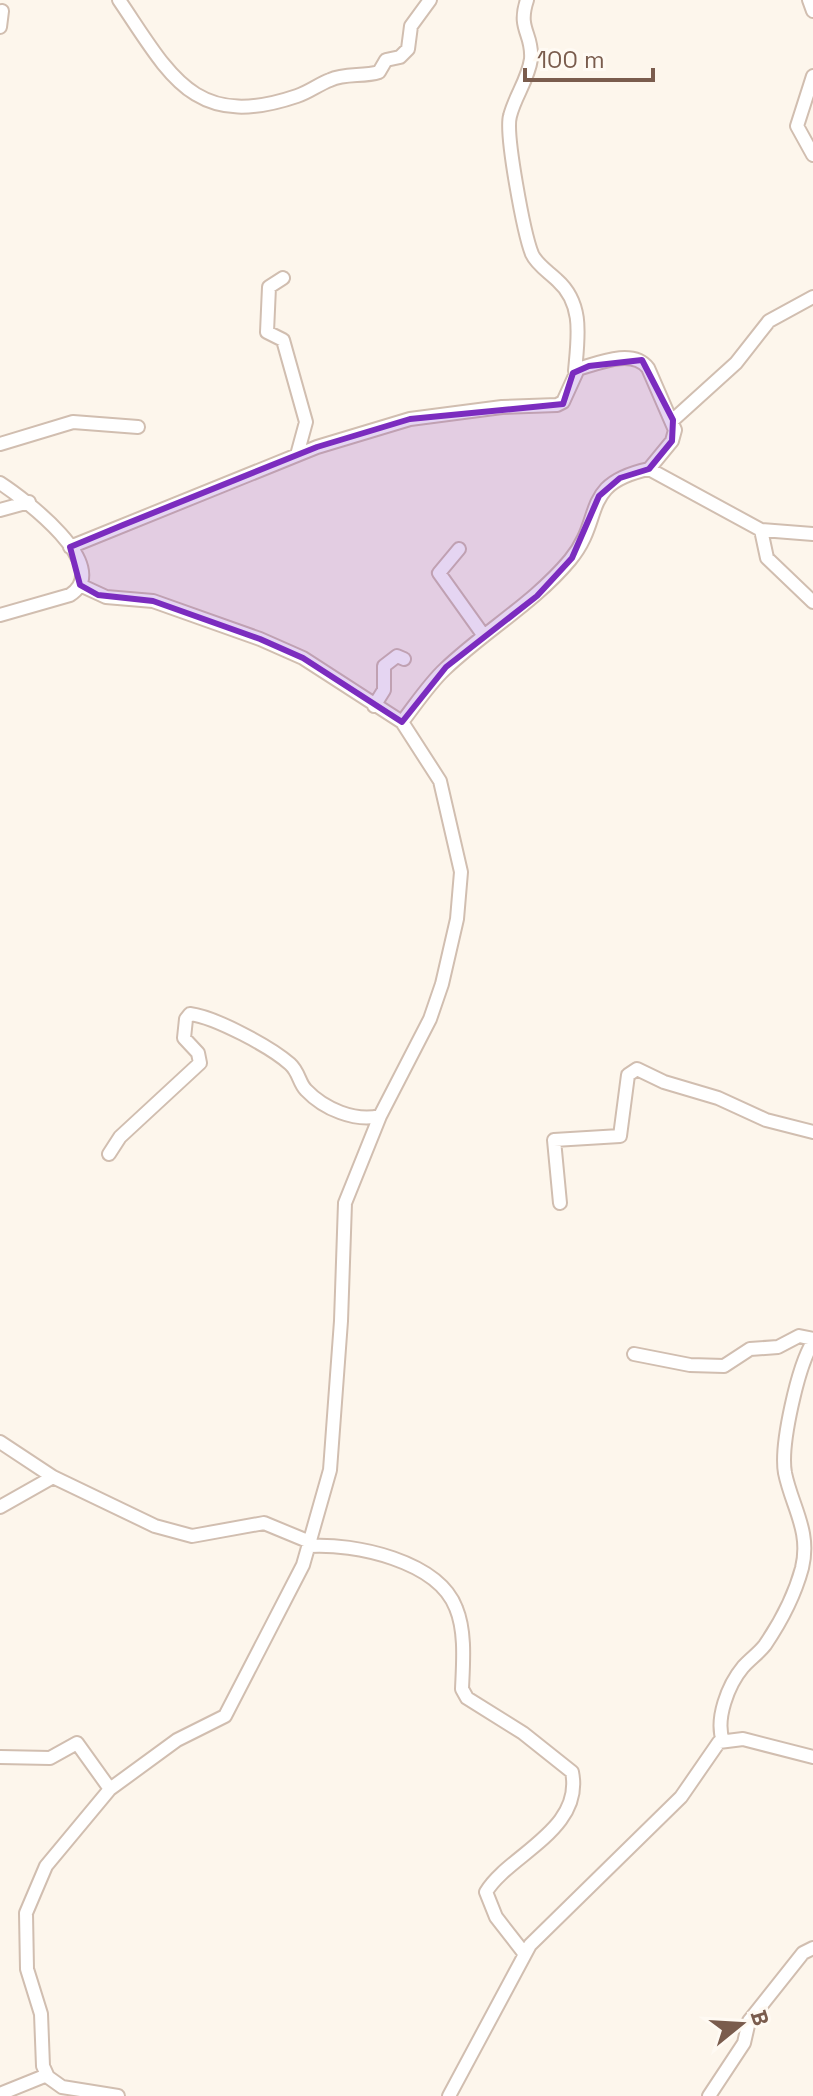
<svg xmlns="http://www.w3.org/2000/svg" width="813" height="2096" font-family="'Space Grotesk',sans-serif">
<style>
.lines{fill:none;stroke-linecap:round;stroke-linejoin:round}
.minor-casing{stroke:#d1beb0;stroke-width:16}
.minor{stroke:#fff;stroke-width:12}
.marked{fill:#7b2cbf;fill-opacity:0.2;stroke:#7b2cbf;stroke-width:6;stroke-linejoin:round}
</style>
<rect width="100%" height="100%" fill="#fdf6ec"/>
<g class="lines">
<defs>
<path id="minor" d="M119,0C170,75 194,131 297,96C309,92 319,84 330,80C345,73 363,77 379,72L386,60L400,57L408,49L411,26L430,0
M527,0C517,30 533,33 531,59C528,80 515,96 510,116C505,134 524,234 532,254C537,265 549,272 557,280C584,304 578,337 575,371
M809,0L813,11
M0,27L2,11
M813,76L797,126L813,155
M283,278L269,287L267,332L283,340L306,422L297,455
M673,420L736,363L769,321L813,297
M0,444L73,422L138,427
M0,483C23,498 115,566 70,595L0,615
M0,510L29,502
M761,530L767,558L813,602
M70,547L317,447L410,419L502,407L557,405L563,402L578,369C598,363 633,348 648,368L675,430L672,441L649,469
M459,549L439,573L484,636
M80,585L106,597L153,601L260,639L303,658L402,722L440,781L461,872L457,919L442,984L430,1019L380,1116L345,1203L341,1321L330,1470L303,1565L225,1716L177,1740L110,1789L46,1866L26,1913L27,1969L41,2014L43,2066L48,2077L62,2087L118,2096
M374,706L384,690V666L397,656L404,659
M402,722C416,704 429,684 445,669C486,630 534,603 570,560C605,518 579,484 649,469L761,530L813,534
M109,1154L120,1137L200,1063L198,1053L184,1038L186,1019L190,1014C215,1017 271,1047 290,1064C299,1072 299,1083 306,1090C324,1109 355,1122 380,1116
M560,1203L554,1140L620,1136L628,1075L637,1069L664,1082L718,1098L766,1120L813,1132
M634,1354L690,1365L724,1366L750,1349L778,1347L799,1336L813,1339
M0,1442L53,1477L155,1526L192,1536L264,1523L310,1542
M0,1507L53,1477
M309,1546C355,1543 438,1561 456,1608C466,1632 463,1664 462,1689L467,1698L523,1733L572,1772C584,1830 508,1855 486,1892L496,1917L524,1953
M723,1741C715,1719 728,1685 743,1667C750,1659 759,1653 765,1645C780,1623 795,1594 802,1568C811,1531 792,1507 785,1473C780,1445 798,1366 813,1342
M0,1757L50,1758L77,1743L110,1789
M0,2094L47,2075
M449,2096L530,1945L681,1797L719,1742L743,1739L813,1757
M709,2096L744,2043L749,2021L803,1953L813,1948"/>
</defs>
<use href="#minor" class="minor-casing"/>
<use href="#minor" class="minor"/>
</g>
<path class="marked" d="M642,360L673,420L672,441L649,469L620,478L599,496L572,558L537,596L446,667L402,722L303,658L260,639L153,601L98,595L80,585L70,547L123,525L317,447L410,419L563,404L573,373L589,366Z"/>
<g transform="translate(741 2024) rotate(72)" stroke="#fffaf3" stroke-width="6" paint-order="stroke">
<path d="M0-6L14 30L0 20L-14 30Z" fill="#7a5c4d"/>
<text y="-12" font-size="22" font-weight="bold" text-anchor="middle" fill="#7a5c4d">B</text>
</g>
<path d="M525 68v12h128v-12" fill="none" stroke="#7a5c4d" stroke-width="4"/>
<text x="537" y="68" font-size="24" fill="#7a5c4d" stroke="#fffaf3" stroke-width="6" paint-order="stroke">100 m</text>
</svg>
